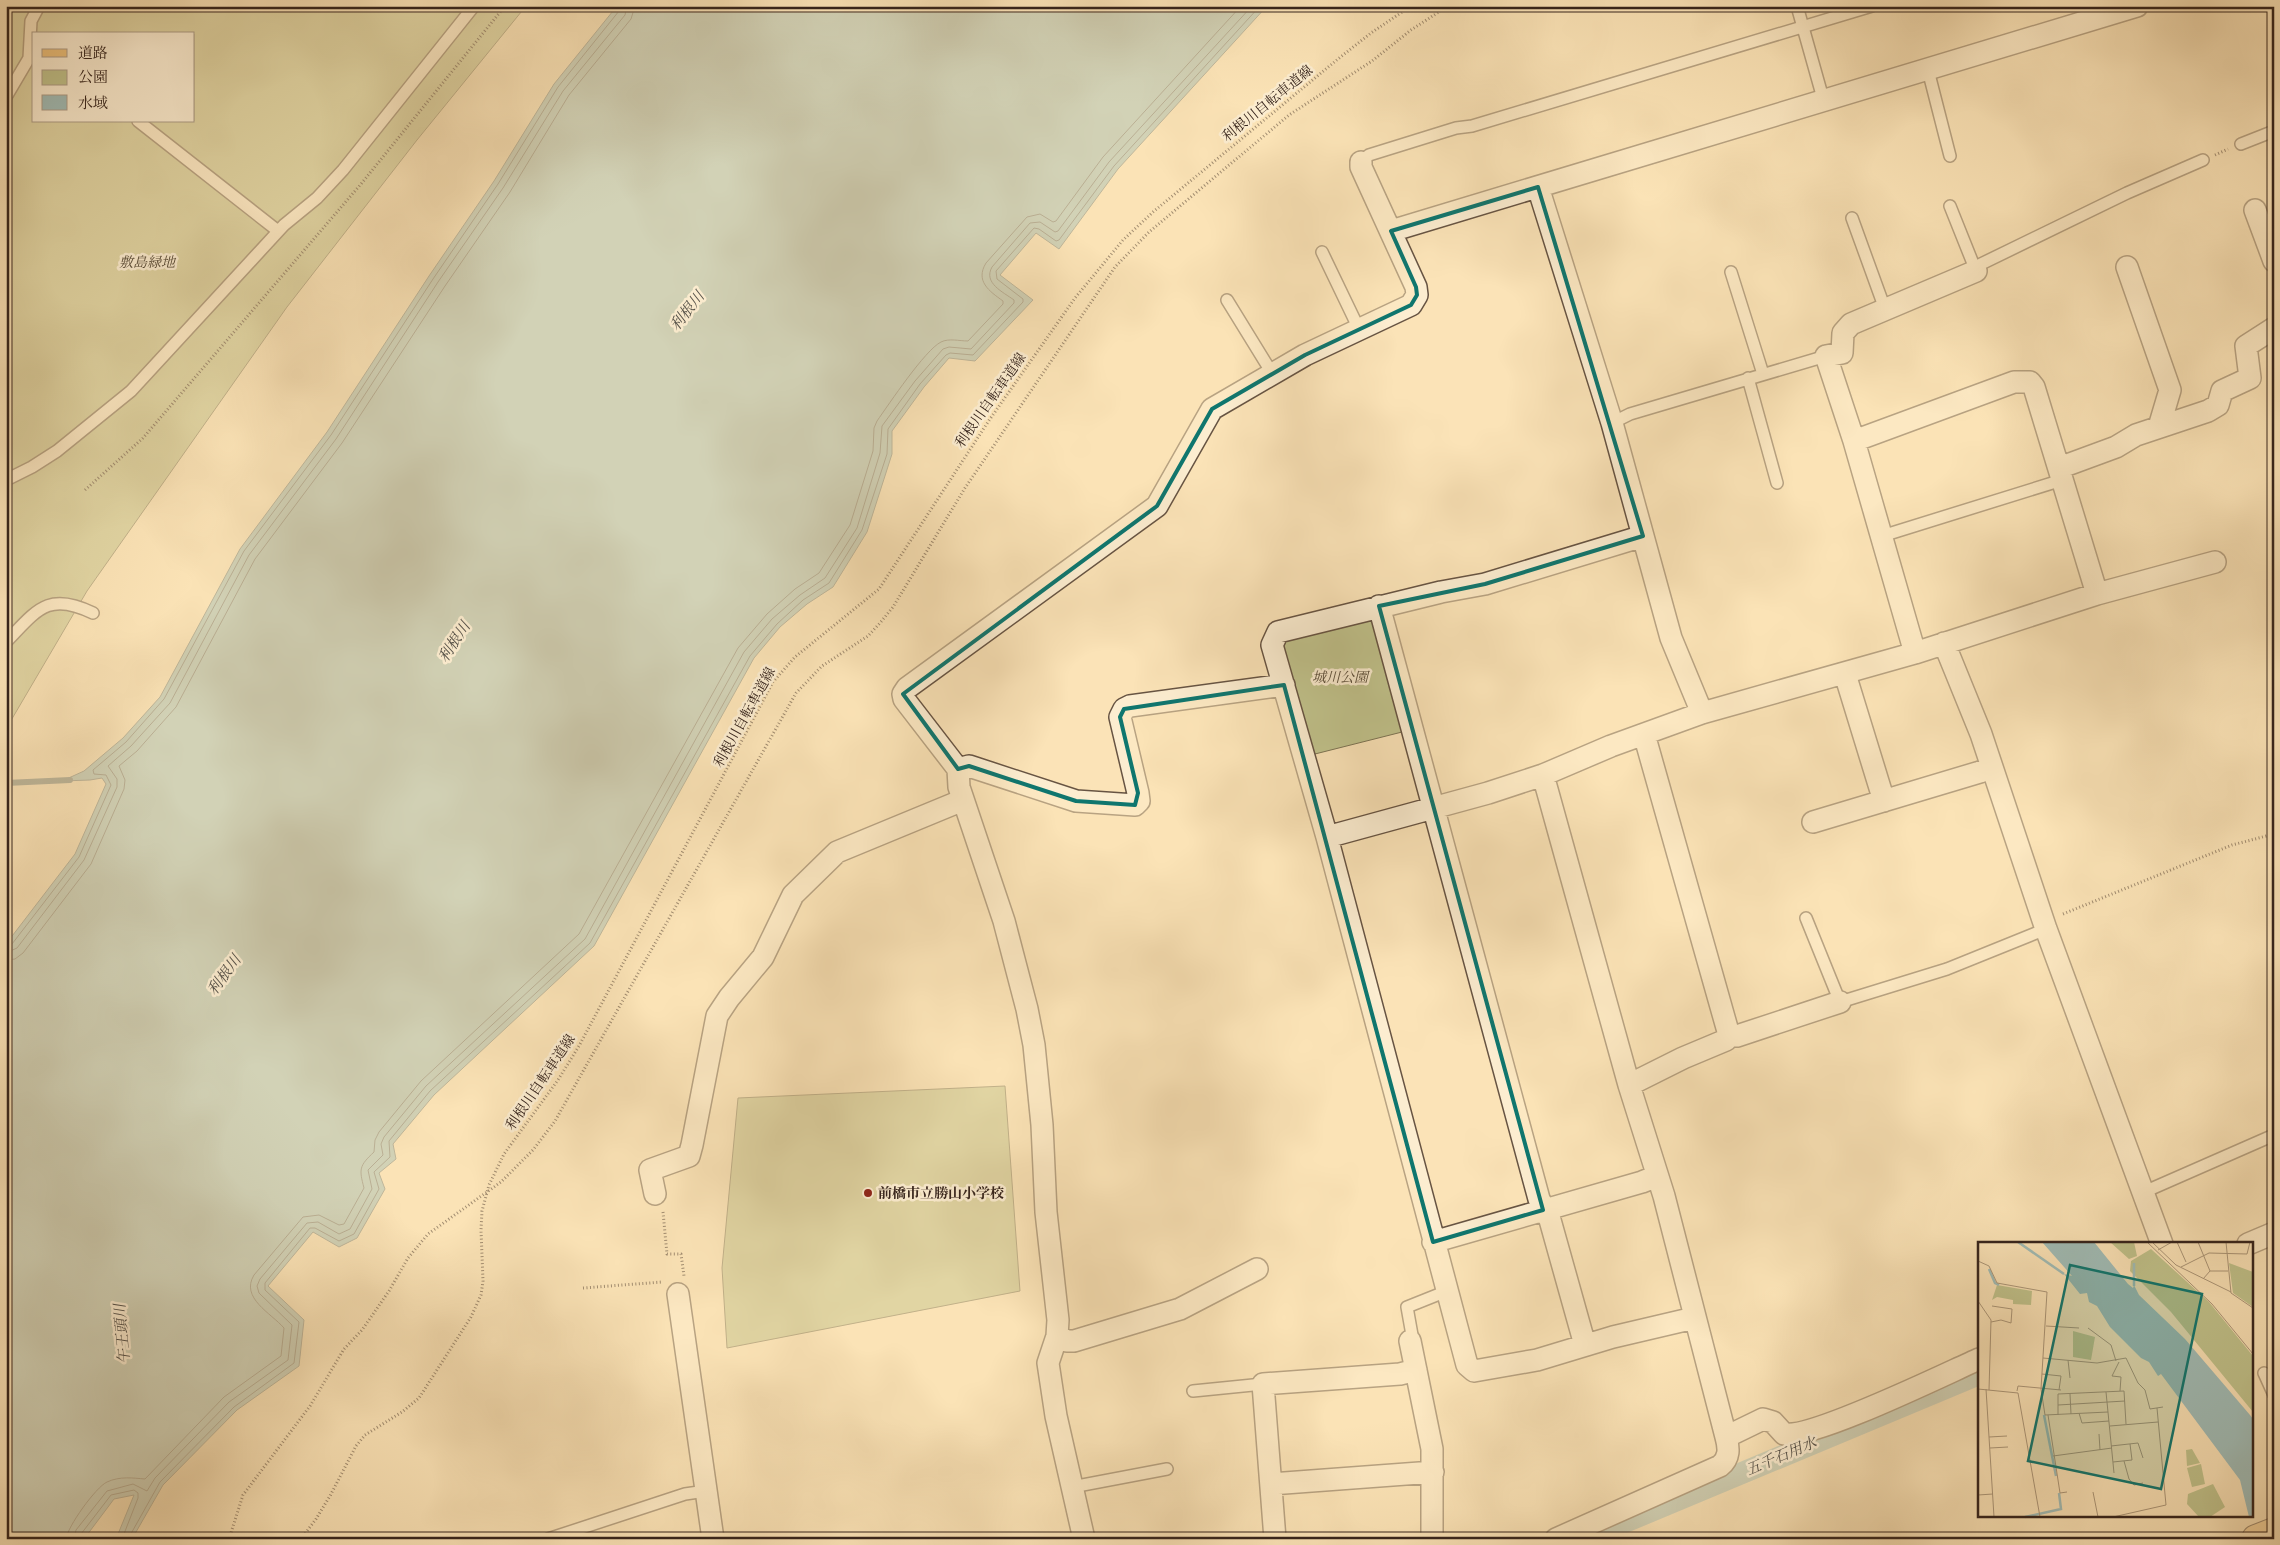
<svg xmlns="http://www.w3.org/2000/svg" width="2280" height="1545" font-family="'IM FELL Great Primer','Noto Serif JP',serif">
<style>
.green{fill:#c1c38c;stroke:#7c7454;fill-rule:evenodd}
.water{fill:#a1bdb7;stroke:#768079}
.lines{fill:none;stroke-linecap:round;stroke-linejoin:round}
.shore{stroke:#6c706a;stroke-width:1}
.stream{stroke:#768079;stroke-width:6}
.canal{stroke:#a1bdb7;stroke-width:22}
.service-casing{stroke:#675443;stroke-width:14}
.minor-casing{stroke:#675443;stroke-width:24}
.primary-casing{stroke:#36241c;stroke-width:30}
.path{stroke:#36241c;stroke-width:3;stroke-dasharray:1 2.5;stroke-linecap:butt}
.service{stroke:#fcedd0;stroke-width:11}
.minor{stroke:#fcedd0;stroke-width:21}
.primary{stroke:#eec27c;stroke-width:28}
.marked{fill:none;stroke:#0f766e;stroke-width:4;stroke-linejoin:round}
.poi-dot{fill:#8f2418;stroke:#fcedd0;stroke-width:2}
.labels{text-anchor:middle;stroke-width:5;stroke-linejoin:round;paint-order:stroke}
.street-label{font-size:14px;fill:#36241c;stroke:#fcedd0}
.park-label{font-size:14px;font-style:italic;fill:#594c38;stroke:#fcedd0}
.poi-label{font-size:14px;font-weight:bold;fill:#36241c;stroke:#fcedd0;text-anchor:start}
.water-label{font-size:15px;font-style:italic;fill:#56524a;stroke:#fcedd0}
.inset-river{fill:none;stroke:#a1bdb7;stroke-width:2.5}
.inset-road{fill:none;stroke:#ac9779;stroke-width:1}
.view{fill:#0f766e;fill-opacity:0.15;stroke:#0f766e;stroke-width:2.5}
.inset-edge{fill:none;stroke:#36241c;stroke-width:2.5}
</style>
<rect width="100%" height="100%" fill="#fbe3b7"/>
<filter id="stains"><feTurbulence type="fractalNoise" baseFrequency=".004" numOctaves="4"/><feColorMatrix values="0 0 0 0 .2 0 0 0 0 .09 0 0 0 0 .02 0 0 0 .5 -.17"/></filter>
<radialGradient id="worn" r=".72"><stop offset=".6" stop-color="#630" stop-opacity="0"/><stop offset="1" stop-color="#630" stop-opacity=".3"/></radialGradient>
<path class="green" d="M11,6H526L417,140L287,307L87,591L6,729V14ZM34,34H194V121H34Z
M1367,618L1378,625L1406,731L1311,755L1281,650L1287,640Z
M1005,1086L1020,1291L727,1348L722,1268L738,1098Z"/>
<path class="water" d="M617,6H1267L1118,169L1059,249L1036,233L1000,275L1033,300L975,361L949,358L924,387L892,431V454L867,532L833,587L807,604L780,627L754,658L594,946L434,1095L393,1144L396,1159L379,1173L385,1189L357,1238L339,1247L313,1232L268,1286L304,1320L299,1366L237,1410L163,1485L132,1539H116L134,1495L114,1499L84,1539H6V944L75,854L106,784L102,778L90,780L62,781L84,771L123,738L160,697L240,549L327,432L429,276L494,181L554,84Z"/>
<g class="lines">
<path class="shore" d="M6,947L12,944L79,857L111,785L106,775L94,774L93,770L126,742L164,699L244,551L331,435L433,279L498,184L558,87L619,11L621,6
M6,953L17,948L84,860L117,787V779L108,766L131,746L170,703L249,555L336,439L438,282L503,188L563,91L625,15L627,6
M6,960L15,959L23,953L91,864L124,789L125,780L119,766L137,751L176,707L255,559L342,443L445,286L510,192L569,95L631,19L635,6
M66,1539C67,1527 96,1487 107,1482C120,1476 133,1478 145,1479L224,1397L281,1356L284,1328C271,1313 240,1298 254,1275L303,1217L319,1215L339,1225L344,1224L364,1188C359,1169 359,1166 374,1152L375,1140L379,1132L421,1081L579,934L738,648L767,614L795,589L819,573L850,525L873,451L874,428L877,421C889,404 925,350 941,342C949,338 959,341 968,341L1003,304V301C989,291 975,281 986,263L1027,217L1040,214L1053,222L1056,221L1103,157L1241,6
M74,1539L76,1530L107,1491L133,1484L147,1491L155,1478L229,1402L288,1360L292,1325L259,1293L257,1286L260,1279L307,1223L318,1222L339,1234L350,1229L372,1189L368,1170L383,1155L381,1144L384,1137L426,1086L585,939L744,652L772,619L800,595L825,578L857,528L880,453L882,426L915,381L943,349L949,347L971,349L1014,303V300C1003,292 983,283 992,267L1030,223L1040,222L1055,232L1058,231L1109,162L1252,6
M80,1539L81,1534L111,1495L134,1490L138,1493V1498L122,1539
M128,1539L160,1482L234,1407L294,1363L299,1322L265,1290V1283L310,1228H315L339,1241L354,1234L379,1189L374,1172L390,1157L389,1141L430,1091L590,943L750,656L777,624L803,600L829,583L862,530L887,454L888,429L920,384L946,355L950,353L973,355L1023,302V299L997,279L996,271L1034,228L1039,229L1056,241L1059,240L1114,166L1260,6"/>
<path class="stream" d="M6,783L70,780"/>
<path class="canal" d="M1584,1539L1979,1374"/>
<defs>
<path id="service" d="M1797,6L1824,102
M1928,70L1950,156
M6,97L29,58L31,21L39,6
M138,121L278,231
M2241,144L2274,131
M1361,162L1369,155L1456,128L1472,126L1872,6
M1950,206L1976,271
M1852,218L1885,309
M1322,252L1359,329
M1976,271L1981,264L2127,193L2203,160
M1731,272L1763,374
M1227,300L1272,373
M1748,378L1777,483
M1612,423L1630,414L1826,356
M6,480L32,467L57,451L131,391L284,225L317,198L343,170L474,6
M1882,536L2062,480
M6,642C37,610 48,591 93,613
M1806,918L1840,1002L1947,969L2046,929
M2144,1192L2274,1135
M1410,1341L1412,1335L1407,1307L1447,1291
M2264,1373L2274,1395
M1193,1391L1263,1384
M1072,1487L1167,1469
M548,1539L685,1494L706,1491"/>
<path id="minor" d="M1538,187L1612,423L1671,638L1702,713
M2255,210L2274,261
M1391,231L2137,6
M2127,267L2170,390L2159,427
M1854,441L2014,382H2030L2034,387L2097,594
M2059,468L2116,447L2136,435L2208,411L2218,405L2222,391L2250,378L2246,346L2274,328
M1643,536L1485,584L1441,592L1278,632L1272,645L1327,837L1467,1365L1474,1371L1537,1360L1613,1337L1694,1318
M1379,606L1539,1199L1550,1220L1585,1345
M1944,643L1981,734L2046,929L2162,1244
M1915,653L1854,441L1826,356L1842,353L1843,333L1851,324L1976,271
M1845,674L1884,801
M958,769L969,766L1076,801L1135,805L1139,801L1138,793L1120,717L1124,709L1130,706L1284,685
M1543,775L1629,1085L1664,1196L1726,1437C1729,1448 1730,1458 1720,1466L1556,1539
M1813,822L1980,772L1992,767
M1327,837L1488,793L1543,775L1611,746L1702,713L1915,653L2097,594L2215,562
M1729,1035L1737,1036L1840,1002
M1629,1085L1683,1058L1726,1040L1729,1035L1644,734
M655,1194L650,1170L689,1156L692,1145L717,1016L729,998L763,957L793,895L837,852L963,800
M1433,1242L1642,1182L1657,1176
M2248,1244L2274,1233
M678,1294L713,1539
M1057,1336L1067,1341H1074L1180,1309L1257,1269
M1410,1341L1432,1449V1539
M1726,1437L1763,1419L1773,1422L1784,1434C1813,1439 1945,1374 1979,1359
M1271,1484L1433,1472
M1084,1539L1056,1416L1048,1363L1057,1336L1058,1320L1046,1212L1042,1125L1034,1045L1027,1009L1004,921L959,787L958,769L904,699L903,694L907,688L1157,506L1212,409L1305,355L1411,305L1417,295L1416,287L1361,167V162
M1275,1539L1263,1384L1400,1374L1416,1370"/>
<path id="primary" d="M2256,1539L2274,1532"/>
</defs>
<use href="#service" class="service-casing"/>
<use href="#minor" class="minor-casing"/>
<use href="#primary" class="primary-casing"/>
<path class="path" d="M2215,155L2228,149
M85,490L143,438L361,184L505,6
M2063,914L2232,845L2274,834
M663,1212L667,1254H681L684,1276
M583,1288L662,1282
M229,1539L243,1495L310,1406L344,1349L362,1330L389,1291L408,1258L428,1234L501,1182L533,1150L555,1121L796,693L822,666L868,636L880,623L893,607L965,488L1115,267L1149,232L1289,115L1372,61L1411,30L1448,6
M301,1539L316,1519L330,1496L356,1446L365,1435L402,1412L419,1398L471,1317L481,1295L483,1281L481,1230L482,1211L489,1185L504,1154L558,1080L579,1046L773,682L795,657L879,589L990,419L1075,298L1123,240L1153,212L1338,59L1371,33L1411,6"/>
<use href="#service" class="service"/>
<use href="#minor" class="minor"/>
<use href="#primary" class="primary"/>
</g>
<path d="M0 0H2280V1545H0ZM1538,187L1643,536L1485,584L1379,606L1543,1210L1433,1242L1284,685L1124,709L1120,717L1138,793L1135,805L1076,801L969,766L958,769L903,694L1157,506L1212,409L1305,355L1411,305L1417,295L1416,287L1391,231Z" fill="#fbe3b7" fill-opacity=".55" fill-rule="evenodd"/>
<path class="marked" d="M1538,187L1643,536L1485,584L1379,606L1543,1210L1433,1242L1284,685L1124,709L1120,717L1138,793L1135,805L1076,801L969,766L958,769L903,694L1157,506L1212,409L1305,355L1411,305L1417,295L1416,287L1391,231Z"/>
<circle class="poi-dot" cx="868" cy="1193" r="5"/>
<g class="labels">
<g class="street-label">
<text transform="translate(1267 103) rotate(-39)" y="5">利根川自転車道線</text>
<text transform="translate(990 400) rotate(-55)" y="5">利根川自転車道線</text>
<text transform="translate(744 717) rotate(-61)" y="5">利根川自転車道線</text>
<text transform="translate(540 1082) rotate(-56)" y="5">利根川自転車道線</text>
</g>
<g class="park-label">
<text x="147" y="267">敷島緑地</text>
<text x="1340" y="682">城川公園</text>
</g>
<g class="poi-label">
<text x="878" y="1198">前橋市立勝山小学校</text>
</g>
<g class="water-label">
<text transform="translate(687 311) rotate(-52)" y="5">利根川</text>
<text transform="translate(454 642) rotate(-57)" y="5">利根川</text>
<text transform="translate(224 975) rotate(-54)" y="5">利根川</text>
<text transform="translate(122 1334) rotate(-95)" y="5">午王頭川</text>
<text transform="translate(1781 1456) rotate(-23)" y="5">五千石用水</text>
</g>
</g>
<g transform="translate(1978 1242)">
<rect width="275" height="275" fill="#fbe3b7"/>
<path d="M132,0H156L159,14L151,17ZM173,7L231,60L275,114V170L193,70L152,29L153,19ZM251,21L275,30V65L255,51ZM19,43L54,49L53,63L35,62V58L19,55L14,58ZM95,89L117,95L113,118L95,115ZM214,207L222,221L209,224L208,208ZM223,222L227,242L214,245L209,226ZM235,242L247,265L232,275H221L209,262L210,252Z" fill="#c1c38c"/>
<path d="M64,0H116L150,42L155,46L156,43L161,53L207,97L272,173L275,177V275H271L262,238L183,132L180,134L171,120L163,116L132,85L119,64L111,60L109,51L102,52L86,32L94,34Z" fill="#a1bdb7"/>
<path class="inset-river" d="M40,0L86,32M156,21V44M11,27L17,41L21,43M66,173L78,234M47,275L83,267L81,251"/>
<path class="inset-road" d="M169,0L234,62L275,112M174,0L198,23L253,50M199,0L208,20M220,0L232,29M248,0L253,51L275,66M180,8L194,0M0,19L11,24L19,41L69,50L63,147L67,173L130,170M203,25L231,11L269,12L272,0M225,37L232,29H250M0,59L13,78L11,148M13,80L23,78L33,81L34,67L14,64M68,84L101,86M110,86L133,103L138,119M65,116L119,121L148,116L160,141L167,148L172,167L185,165M90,118L92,136M141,120L134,134L143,135L142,149M64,132L83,134L81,148M0,147L40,151L62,275M8,147L16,275M39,149L40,144L83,148M128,150L136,231M92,152L93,172M80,163L147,159M101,171L104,181L131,179M70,173L82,251L89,250M80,173V152L146,149L148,182M132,184L180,180M121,192L122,208M11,195L29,194M133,204L160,201L165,216M12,206L30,205M75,214L134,206M146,219L151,237L156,243L165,241M135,220L154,218L152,202M115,250L120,275M0,253L15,252M135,275L188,263L179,166"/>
<path class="view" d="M92,23L224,52L183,247L50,219Z"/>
<rect width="275" height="275" class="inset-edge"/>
</g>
<rect width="2280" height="1545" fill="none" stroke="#fbe3b7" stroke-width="25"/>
<rect x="8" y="8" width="2265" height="1530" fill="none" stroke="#36241c" stroke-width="2.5"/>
<rect x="12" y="12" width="2255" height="1520" fill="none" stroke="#36241c"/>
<rect x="32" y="32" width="162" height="90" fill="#fcedd0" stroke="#ad9d88"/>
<rect x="42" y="49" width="25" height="8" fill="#eec27c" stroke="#ad9d88"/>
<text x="78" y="58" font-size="15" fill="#36241c">道路</text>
<rect x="42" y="70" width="25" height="15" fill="#c1c38c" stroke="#ad9d88"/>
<text x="78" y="82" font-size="15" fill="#36241c">公園</text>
<rect x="42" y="95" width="25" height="15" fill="#a1bdb7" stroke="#ad9d88"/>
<text x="78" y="108" font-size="15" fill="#36241c">水域</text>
<rect width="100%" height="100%" filter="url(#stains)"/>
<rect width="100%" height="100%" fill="url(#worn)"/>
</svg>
